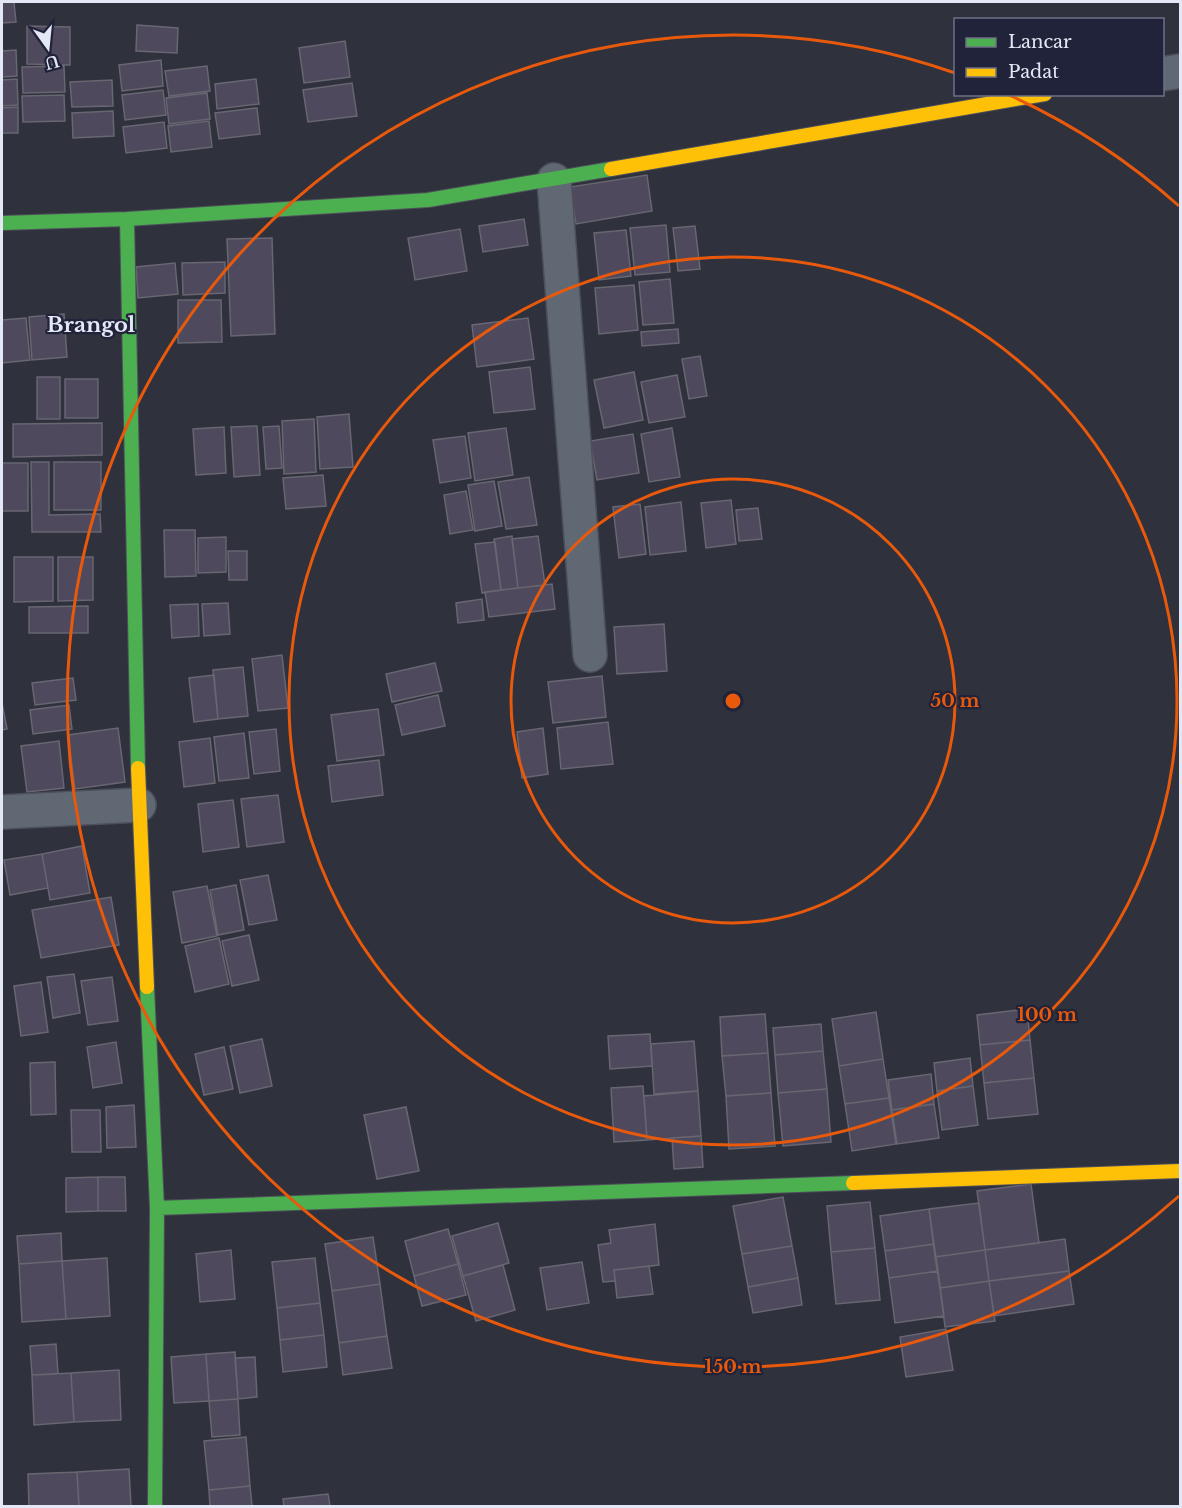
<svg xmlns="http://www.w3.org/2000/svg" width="1182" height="1508" font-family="'Libre Baskerville',serif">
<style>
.building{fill:#4f495d;stroke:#676671;stroke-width:1.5}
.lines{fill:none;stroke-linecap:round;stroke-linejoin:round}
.street-casing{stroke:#4d4f5a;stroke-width:36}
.fast-casing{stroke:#4d4f5a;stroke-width:16}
.slow-casing{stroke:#4d4f5a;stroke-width:16}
.street{stroke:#606973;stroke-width:33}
.fast{stroke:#4caf50;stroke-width:14}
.slow{stroke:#ffc107;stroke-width:14}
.ring{fill:none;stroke:#e8590c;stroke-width:3}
.labels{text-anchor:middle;stroke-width:4.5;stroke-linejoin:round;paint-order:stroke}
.quarter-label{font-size:21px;font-weight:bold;fill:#e4e7f6;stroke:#202339}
.centre{fill:#e8590c;stroke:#202339;stroke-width:3}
.ring-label{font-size:18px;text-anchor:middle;font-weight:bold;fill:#e8590c;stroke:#202339;stroke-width:4.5;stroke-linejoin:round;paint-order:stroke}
</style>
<rect width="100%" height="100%" fill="#2f313d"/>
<path class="building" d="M2,2H14L16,22L2,23Z
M137,25L178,28L177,53L136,51Z
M27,26L70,27V65L27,64Z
M345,41L350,77L304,83L299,48Z
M16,50L17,76L2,77V51Z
M161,60L163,86L122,91L119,65Z
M64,66L65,92L23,93L22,67Z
M207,66L210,91L169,96L165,71Z
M17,79L18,105L2,106V80Z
M256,79L259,104L217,109L215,84Z
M112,80L113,106L72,107L70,82Z
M352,83L357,116L308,122L303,90Z
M163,90L166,115L125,120L122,95Z
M207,93L210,119L169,124L166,98Z
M64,95L65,121L23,122L22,96Z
M18,107V133H2V108Z
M257,108L260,134L219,139L215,113Z
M113,111L114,136L73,138L72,113Z
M209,121L212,147L171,152L168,126Z
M164,122L167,148L126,153L123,127Z
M647,175L652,211L576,224L570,187Z
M524,219L528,245L483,252L479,226Z
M666,225L670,272L635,275L630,228Z
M695,226L700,269L678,271L673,228Z
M460,229L467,271L415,280L408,238Z
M626,230L631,276L599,280L594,233Z
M272,238L275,334L231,336L227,239Z
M225,262V293L183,295L182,263Z
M175,263L178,294L138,298L136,267Z
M670,279L674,323L643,325L639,282Z
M634,285L638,330L599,334L595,288Z
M178,300H221L222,342L178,343Z
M64,314L67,357L32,360L29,317Z
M26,318L30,360L2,363V320Z
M528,318L534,359L477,367L472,325Z
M678,329L679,343L642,346L641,332Z
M700,356L707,396L689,399L682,359Z
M530,367L535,409L494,413L489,372Z
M634,372L643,420L604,428L594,380Z
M677,375L685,417L649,423L641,382Z
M37,377H60V419H37Z
M65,379H98V418H65Z
M349,414L353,467L320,469L317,417Z
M314,419L316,472L284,474L282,421Z
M102,423V455L13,457V424Z
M257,426L260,475L234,477L231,427Z
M279,426L282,468L266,469L263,427Z
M224,427L226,473L196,475L193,429Z
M506,428L513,475L475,481L468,433Z
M672,428L680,477L649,482L641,434Z
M633,434L639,473L597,480L590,441Z
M465,436L471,478L440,483L433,440Z
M31,462H49V515L100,514L101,532H32Z
M54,462H101V510H54Z
M2,463H28V511H2Z
M323,475L326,506L286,509L283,478Z
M529,477L537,525L506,529L498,482Z
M494,481L502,526L475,531L468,485Z
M466,491L473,530L450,534L444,495Z
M731,500L736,544L706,548L701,503Z
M681,502L686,551L650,555L645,507Z
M640,504L646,554L619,558L613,507Z
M758,508L762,539L739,541L736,510Z
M164,530H195L196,576L165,577Z
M512,536L518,588L501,590L494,539Z
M538,536L545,585L518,588L512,539Z
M226,537V572L198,573V538Z
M495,542L501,590L482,593L475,544Z
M228,551H247V580H229Z
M14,557H53V601L14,602Z
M58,557H93V600L58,601Z
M552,584L555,609L489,617L485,592Z
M482,599L484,620L458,623L456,603Z
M228,603L230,634L204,636L202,604Z
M198,604L199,636L172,638L170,605Z
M88,606V633H29V607Z
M664,624L667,671L617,674L614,627Z
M282,655L288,708L258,711L252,659Z
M435,663L442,691L392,702L386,674Z
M243,667L248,716L218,719L213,670Z
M214,675L218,719L194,722L189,678Z
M602,676L606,717L553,723L548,682Z
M73,678L76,700L35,705L32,683Z
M438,695L445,726L402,735L395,705Z
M2,703L7,729L2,730Z
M69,705L72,729L33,734L30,710Z
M378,709L384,755L337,761L331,715Z
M608,722L613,764L561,769L557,728Z
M118,728L125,782L75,789L68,735Z
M543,728L548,774L522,778L517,732Z
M276,729L280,771L254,774L249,732Z
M244,733L249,778L219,781L214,737Z
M210,738L215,783L184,787L179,742Z
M59,741L64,788L27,792L21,746Z
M379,760L383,795L332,802L328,766Z
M278,795L284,842L247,847L241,799Z
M233,800L239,847L203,852L198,804Z
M82,846L90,893L50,900L42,854Z
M42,854L48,888L10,895L4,860Z
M268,875L277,920L249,925L240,880Z
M236,885L244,930L218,935L210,890Z
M207,886L217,936L182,943L173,892Z
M111,897L119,945L41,958L32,910Z
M249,935L259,980L232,986L222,941Z
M219,938L229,984L195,992L185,946Z
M74,974L80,1013L53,1018L47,977Z
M112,977L118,1021L88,1025L81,981Z
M41,982L48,1032L21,1036L14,986Z
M1027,1009L1030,1040L980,1045L977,1015Z
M876,1012L883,1059L839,1066L832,1019Z
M765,1014L768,1053L722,1056L720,1017Z
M821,1024L823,1051L775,1055L773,1028Z
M650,1034L652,1066L610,1069L608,1036Z
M262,1039L272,1086L240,1093L230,1046Z
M1030,1040L1034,1078L984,1083L980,1045Z
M694,1041L698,1091L654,1094L651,1044Z
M116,1042L122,1083L93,1088L87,1047Z
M224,1047L233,1089L204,1095L195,1054Z
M823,1051L827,1089L778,1093L775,1055Z
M768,1053L771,1093L726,1096L722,1056Z
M970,1058L973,1086L937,1091L934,1063Z
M883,1059L889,1098L845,1104L839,1066Z
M55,1062L56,1114L31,1115L30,1063Z
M931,1074L934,1104L892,1110L888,1080Z
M1034,1078L1038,1114L988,1119L984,1083Z
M643,1086L647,1140L614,1142L611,1088Z
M973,1086L978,1125L942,1130L937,1091Z
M827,1089L831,1142L783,1146L778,1093Z
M698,1091L701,1136L647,1140L644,1096Z
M771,1093L775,1146L729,1149L726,1096Z
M889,1098L896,1144L852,1151L845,1104Z
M934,1104L939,1138L897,1144L892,1110Z
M134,1105L136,1147L107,1148L106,1107Z
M406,1107L419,1171L377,1179L364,1115Z
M71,1110H100L101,1152H72Z
M701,1136L703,1167L674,1169L672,1138Z
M98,1177V1211L66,1212V1178Z
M98,1177H125L126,1211H98Z
M1031,1184L1039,1243L985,1250L977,1191Z
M783,1197L792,1246L742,1254L733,1206Z
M870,1202L875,1248L831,1252L827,1206Z
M979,1203L985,1250L935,1257L929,1209Z
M929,1209L934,1244L885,1251L880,1216Z
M498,1223L509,1263L463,1276L452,1236Z
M655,1224L659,1265L614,1270L615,1281L603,1282L598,1245L611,1243L609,1230Z
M448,1229L458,1264L414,1276L405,1241Z
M61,1233L62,1261L19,1264L17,1236Z
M373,1237L380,1284L332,1291L325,1244Z
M1065,1239L1069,1271L989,1281L985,1250Z
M934,1244L938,1271L889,1278L885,1251Z
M792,1246L798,1278L748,1287L742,1254Z
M875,1248L880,1300L836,1304L831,1252Z
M231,1250L235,1299L200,1302L196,1254Z
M985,1250L989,1281L940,1288L935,1257Z
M107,1258L110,1316L66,1319L62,1261Z
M315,1258L320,1303L277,1308L272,1262Z
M62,1261L66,1319L22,1322L19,1264Z
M582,1262L589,1303L547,1310L540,1268Z
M458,1264L466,1295L422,1306L414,1276Z
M503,1265L515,1310L476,1321L463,1276Z
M649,1266L653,1294L617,1298L614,1270Z
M938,1271L944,1316L895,1323L889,1278Z
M1069,1271L1074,1304L994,1316L989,1281Z
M798,1278L802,1305L753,1313L748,1287Z
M989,1281L995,1321L945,1327L940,1288Z
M380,1284L387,1336L339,1343L332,1291Z
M320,1303L324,1335L280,1340L277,1308Z
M946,1329L953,1370L906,1377L900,1337Z
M324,1335L327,1367L283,1372L280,1340Z
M387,1336L392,1368L343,1375L339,1343Z
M56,1344L58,1374L32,1375L30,1346Z
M235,1352L238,1399L209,1401L206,1354Z
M206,1354L209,1401L174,1403L171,1357Z
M255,1357L257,1397L238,1399L235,1358Z
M119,1370L121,1420L74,1422L71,1373Z
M71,1373L74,1422L34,1425L32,1375Z
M238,1399L240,1435L212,1437L209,1401Z
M246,1437L250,1486L209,1490L204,1441Z
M129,1469L131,1506H79L77,1472Z
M77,1472L79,1506H29L28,1474Z
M250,1486L252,1506H210L209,1490Z
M328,1494L330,1506H284L283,1499Z"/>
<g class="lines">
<defs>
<path id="street" d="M1162,74L1180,71
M554,180L590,655
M2,812L139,805"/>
<path id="fast" d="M127,219L138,768
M2,223L127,219L428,200L611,169
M147,987L157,1208L155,1506
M157,1208L853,1183"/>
<path id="slow" d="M611,169L1045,94
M138,768L147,987
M853,1183L1180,1171"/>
</defs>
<use href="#street" class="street-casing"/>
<use href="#fast" class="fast-casing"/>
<use href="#slow" class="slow-casing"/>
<use href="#street" class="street"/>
<use href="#fast" class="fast"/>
<use href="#slow" class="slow"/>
</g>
<g class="ring">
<circle cx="733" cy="701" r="222"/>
<circle cx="733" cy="701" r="444"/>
<path d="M1179 1196A666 666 0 1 1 955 73M1009 95A666 666 0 0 1 1179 206"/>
</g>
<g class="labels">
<g class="quarter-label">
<text x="91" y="332">Brangol</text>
</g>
</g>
<circle cx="733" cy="701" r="9" class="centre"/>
<g class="ring-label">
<text x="955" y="707">50 m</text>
<text x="1047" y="1021">100 m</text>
<text x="733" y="1373">150 m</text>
</g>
<rect width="1182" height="1508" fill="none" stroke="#e4e7f6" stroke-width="6"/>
<rect x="954" y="18" width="210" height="78" fill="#202339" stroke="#6e7185" stroke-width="1.5"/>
<rect x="966" y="38" width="30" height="9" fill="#4caf50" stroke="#6e7185" stroke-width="1.5"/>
<text x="1008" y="48" font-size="18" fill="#e4e7f6">Lancar</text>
<rect x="966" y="68" width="30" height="9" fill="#ffc107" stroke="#6e7185" stroke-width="1.5"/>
<text x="1008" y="78" font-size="18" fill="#e4e7f6">Padat</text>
<g transform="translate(48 48) rotate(165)" stroke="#202339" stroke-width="4.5" paint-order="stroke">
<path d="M0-4.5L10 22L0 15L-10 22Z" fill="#e4e7f6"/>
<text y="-9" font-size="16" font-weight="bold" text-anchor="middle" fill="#e4e7f6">U</text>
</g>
</svg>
